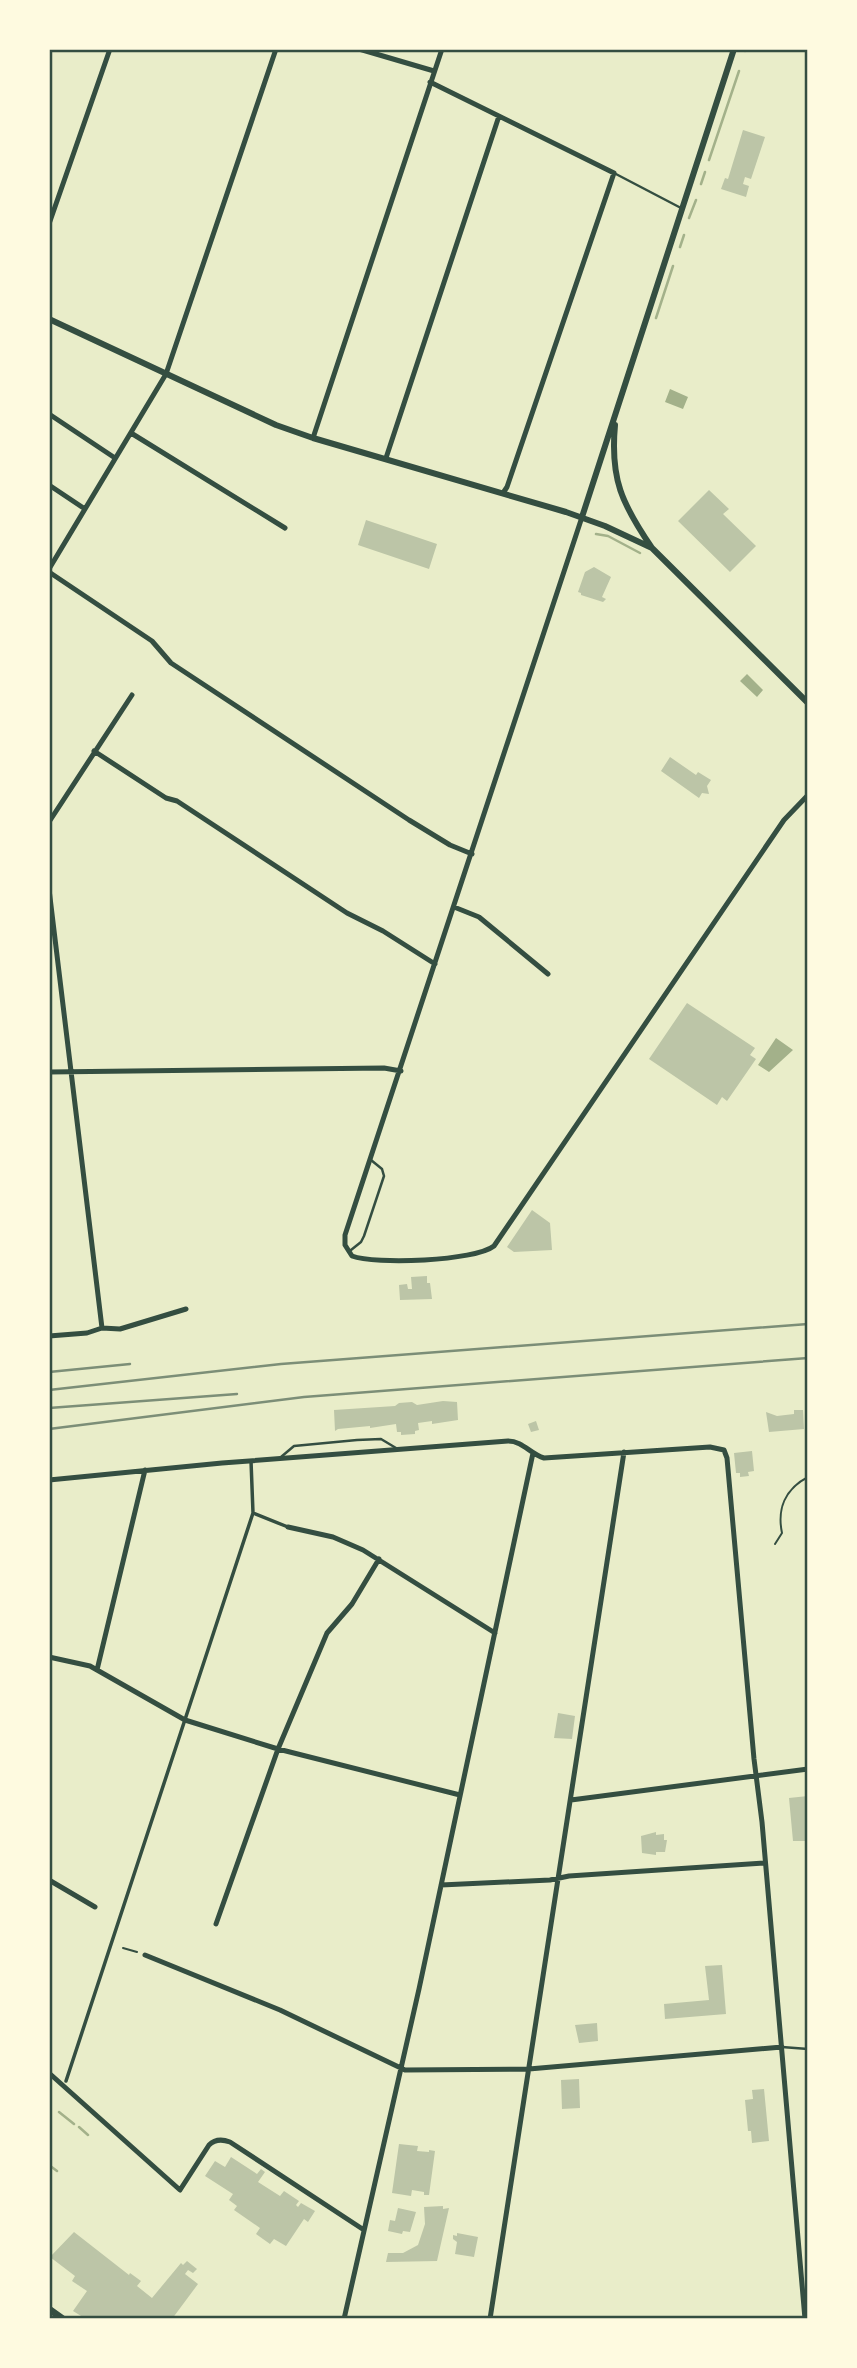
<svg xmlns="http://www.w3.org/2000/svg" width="857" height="2368" font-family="Jost,sans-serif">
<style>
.water{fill:#a3b18a}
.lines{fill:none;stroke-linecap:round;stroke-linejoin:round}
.stream{stroke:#a3b18a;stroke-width:2.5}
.building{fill:#bcc5a7}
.path{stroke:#344e41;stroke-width:2}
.service{stroke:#344e41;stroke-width:2.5}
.pedestrian{stroke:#344e41;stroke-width:3.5}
.minor{stroke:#344e41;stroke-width:5}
.tertiary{stroke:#344e41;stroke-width:6}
.secondary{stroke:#344e41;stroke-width:7}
.rail{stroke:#7c8e77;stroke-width:2.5}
.neatline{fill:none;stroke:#344e41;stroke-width:2.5}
</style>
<rect width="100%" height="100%" fill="#e9edc9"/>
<path class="water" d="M670,389L688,397L683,409L665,402Z
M747,674L763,690L757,697L740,681Z
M776,1038L793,1050L769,1072L758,1065Z"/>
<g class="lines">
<path class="stream" d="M745,51L746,49
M709,160L739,71
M701,184L705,172
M689,218L696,200
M680,247L684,235
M656,318L673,266
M596,534L608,536L640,553
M59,2112L74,2124
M79,2127L88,2135
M49,2165L57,2171"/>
</g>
<path class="building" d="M743,130L765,137L751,179L745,177L743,184L749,186L746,197L721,189L725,178L728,179Z
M709,490L729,509L723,514L756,546L730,572L678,521Z
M366,520L437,544L429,569L358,545Z
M594,567L611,577L602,597L606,599L603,602L581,595V593L578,592L585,572Z
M670,757L696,775L698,772L711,780L707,786L709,794L702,793L699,798L661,771Z
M687,1003L755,1048L750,1055L756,1059L727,1101L722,1097L717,1105L649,1059Z
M532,1210L550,1223L552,1250L514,1252L507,1247Z
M427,1276V1283H430L432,1299L400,1300L399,1285L407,1284L408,1289H412L411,1277Z
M443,1401L457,1402L458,1420L432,1424V1421L418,1423L419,1430L415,1431V1434L401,1435V1432H397L396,1424L370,1428V1426L338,1429L335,1431L334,1410L395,1406L399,1403L412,1402L417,1405Z
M794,1410H803L804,1429L769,1432L766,1412L777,1416L794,1414Z
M536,1421L539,1430L531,1432L528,1424Z
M752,1451L754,1471L748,1472L749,1476L740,1477V1473H736L734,1453Z
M558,1713L575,1716L572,1739L554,1738Z
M808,1796V1841H793L789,1798Z
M656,1832V1835L664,1834V1840H667L665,1852H656V1855L642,1853L641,1836Z
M722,1965L726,2014L665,2019L664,2004L709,2000L705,1966Z
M597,2023L598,2041L579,2043L575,2025Z
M579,2079L580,2108L562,2109L561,2080Z
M764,2089L769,2141L752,2143L751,2131H748L745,2100L753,2099L752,2090Z
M399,2144L418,2146L417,2151L429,2152V2150L435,2151L429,2195H424V2192L412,2190L411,2196L392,2193Z
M231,2157L257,2174L261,2169L265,2172L258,2182L280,2196L284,2191L299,2201L296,2205L298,2207L301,2203L315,2211L308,2222L304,2219L286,2246L274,2239L270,2244L256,2234L260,2228L234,2210L237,2206L229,2200L233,2194L205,2176L215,2161L225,2167Z
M443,2206V2209L449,2208L437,2261L386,2262L388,2253H403L418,2245L425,2224L424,2207Z
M398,2208L416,2212L410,2232L403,2231L402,2234L388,2231L390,2220L395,2221Z
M74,2232L129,2275L130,2273L141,2281L137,2286L152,2298L181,2263L183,2265L187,2261L197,2269L193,2273L188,2270L185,2274L198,2284L172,2319H86L73,2311L87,2291L72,2281L75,2276L50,2257Z
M457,2233L478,2237L474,2257L455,2254L457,2242L453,2239V2235L457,2236Z"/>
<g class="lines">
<path class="path" d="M775,1544L782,1533C777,1509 785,1489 808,1477
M123,1948L137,1952"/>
<path class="service" d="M614,173L681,208
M351,1250L361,1242L364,1236L384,1176L382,1169L371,1160
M281,1457L294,1446L357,1440L381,1439L396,1448
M782,2047L808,2049"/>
<path class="pedestrian" d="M253,1513L288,1527
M66,2081L253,1513L251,1461"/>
<path class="minor" d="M359,49L434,71
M430,82L614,173L507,487L503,493
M49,224L110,49
M49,414L115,458
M131,433L285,528
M313,438L442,49
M386,458L499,116
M49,485L85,509
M582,517L345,1235V1245L352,1256C375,1265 475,1261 494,1246L784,820L808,795
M49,569L166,374L276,49
M49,572L152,641L171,663L409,820L450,845L472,854
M94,751L166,798L177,801L347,913L383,931L435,964
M49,822L132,695
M49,889L102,1328
M454,907L479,917L548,974
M49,1072L384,1068L401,1071
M49,1336L87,1333L102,1328L120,1329L186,1309
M49,1480L222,1463L508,1441C523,1441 530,1454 544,1458L710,1447L724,1450L727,1458L754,1759L762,1822L805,2319
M288,1527L333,1537L363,1550L495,1633
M49,1657L90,1666L185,1720L278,1749L460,1795
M97,1670L145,1470
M571,1800L808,1769
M49,1880L95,1907
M441,1885L550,1880L569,1876L765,1863
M216,1924L278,1749L327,1633L352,1604L379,1559
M145,1955L280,2010L405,2070L529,2069L782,2047
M49,2073L180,2190L209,2145C215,2139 222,2139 230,2142L364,2230
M344,2319L419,1989L533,1453
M490,2319L624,1452"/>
<path class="tertiary" d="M49,319L276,425L313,438L566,512L605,526L652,548
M615,425C610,479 622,504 652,548L808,703
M582,517C633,361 683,205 734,49"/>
<path class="secondary" d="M49,2309L63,2319"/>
<path class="rail" d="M49,1372L130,1364
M49,1390L281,1364L808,1324
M49,1408L237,1394
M49,1429L304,1397L808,1358"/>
</g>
<rect width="857" height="2368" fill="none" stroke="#fefae0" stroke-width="102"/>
<rect x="51" y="51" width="755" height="2266" class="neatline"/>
</svg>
